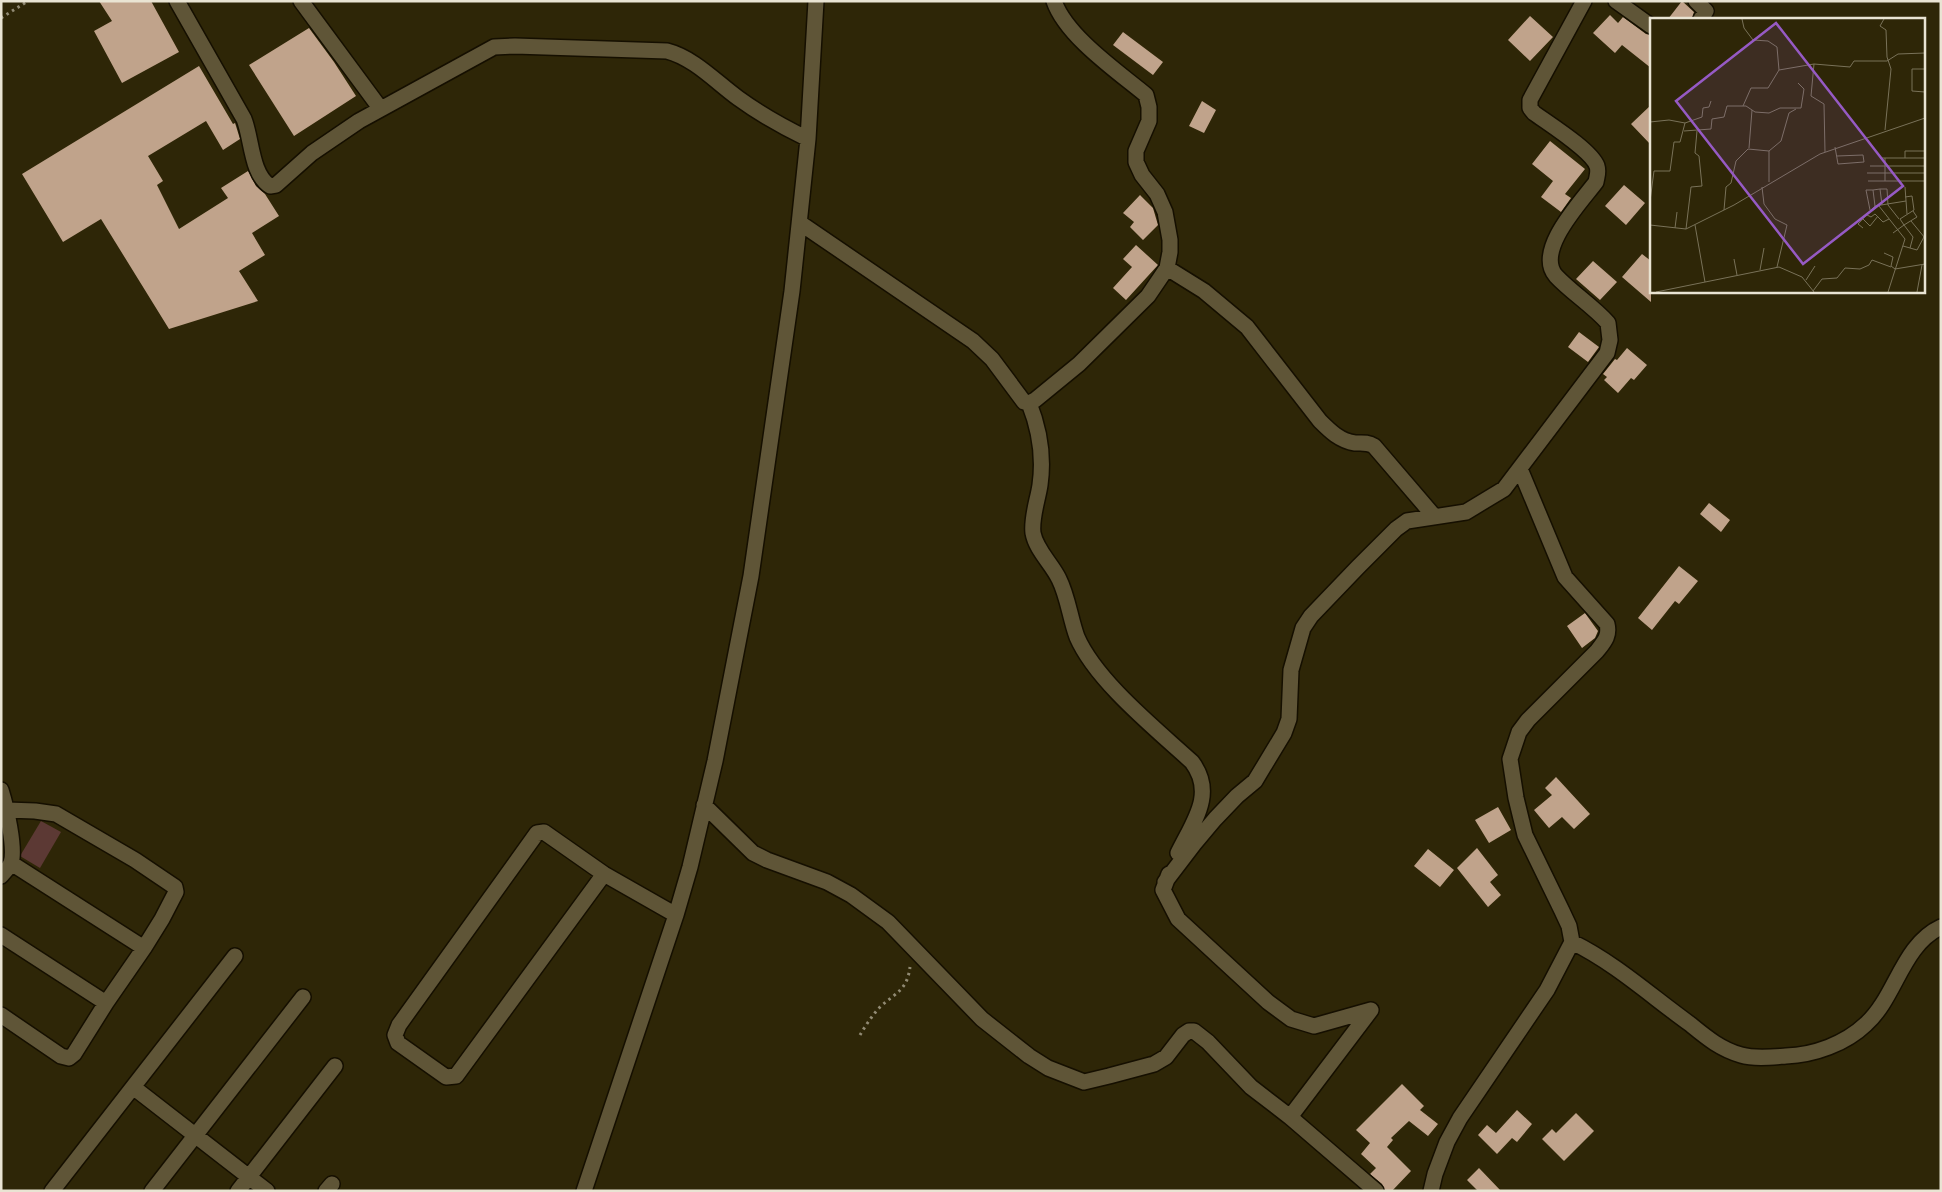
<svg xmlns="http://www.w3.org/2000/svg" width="1942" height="1192" font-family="'Work Sans',sans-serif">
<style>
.green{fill:#5c3934}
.building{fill:#c0a38b}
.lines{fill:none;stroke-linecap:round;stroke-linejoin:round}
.minor-casing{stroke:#150f00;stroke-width:18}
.path{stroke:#918a73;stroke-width:3;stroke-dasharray:2.5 4;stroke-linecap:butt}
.minor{stroke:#5f5537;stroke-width:15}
.inset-road{fill:none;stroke:#797259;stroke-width:1}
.view{fill:#965ac4;fill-opacity:0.15;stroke:#965ac4;stroke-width:2.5}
.inset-edge{fill:none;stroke:#e9e4d3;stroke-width:2.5}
</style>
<rect width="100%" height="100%" fill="#2e2607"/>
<path class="green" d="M41,821L61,832L40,868L20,856Z"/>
<path class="building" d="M99,1H151L179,52L122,83L94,31L112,21Z
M1682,1L1694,12L1692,19H1668Z
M1610,15L1618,23L1623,17L1646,34L1651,35V68L1622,45L1615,53L1593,33Z
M1530,16L1553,37L1530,61L1508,40Z
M309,28L334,62L356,96L294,136L249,65Z
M1123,32L1163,62L1153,75L1113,45Z
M199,66L233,124L235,123L236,126L240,139L223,150L206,121L148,156L163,181L157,185L179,229L228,198L221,188L248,171L256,186L265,194L279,216L252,233L265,255L239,271L258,301L169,329L101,219L63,242L22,174Z
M1202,101L1216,110L1204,133L1189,126Z
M1651,105V145L1631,124Z
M1550,141L1585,169L1565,194L1571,198L1561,212L1541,197L1553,181L1532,164Z
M1624,185L1645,203L1626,225L1605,206Z
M1140,195L1153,208L1158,225L1143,240L1130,227L1134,222L1123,213Z
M1136,245L1158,265L1126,300L1113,288L1132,267L1123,259Z
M1642,254L1651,261V302L1622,277Z
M1593,261L1617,282L1600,300L1576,279Z
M1579,332L1599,347L1588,362L1568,347Z
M1627,348L1647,365L1634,380L1631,378L1618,393L1604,380L1607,377L1603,374L1615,359L1617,360Z
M1709,503L1730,520L1721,532L1700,514Z
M1679,566L1698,581L1679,604L1675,601L1652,630L1638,618Z
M1585,613L1598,631L1595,638L1582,648L1567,626Z
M1556,777L1590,814L1574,829L1562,817L1549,828L1534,810L1552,795L1545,788Z
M1498,807L1511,830L1489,843L1475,820Z
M1477,848L1498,875L1490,882L1501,895L1488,907L1457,868Z
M1428,849L1454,870L1440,887L1414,866Z
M1402,1084L1424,1106L1420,1110L1438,1124L1428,1136L1409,1121L1391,1138L1393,1140L1387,1147L1411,1171L1392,1191H1385L1382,1184L1370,1174L1376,1168L1361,1154L1370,1143L1356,1130Z
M1517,1110L1532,1124L1517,1142L1512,1138L1497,1154L1478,1135L1487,1125L1496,1133Z
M1576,1113L1594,1131L1564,1161L1542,1139L1552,1129L1556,1133Z
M1479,1168L1501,1191H1478L1467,1180Z"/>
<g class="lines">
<defs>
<path id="minor" d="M177,1L244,119C252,139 251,174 270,186L276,185L312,153L359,121L494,47L515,46L667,51C694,58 716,82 738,98C760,114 783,127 808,139
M301,1L380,108
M1616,1L1651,26
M1696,1L1706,11L1701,19
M800,223L973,341L992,359L1024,402L1029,403L1035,400L1079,364L1148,296L1167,268L1170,252V240L1165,212L1157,194L1142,175L1136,162V151L1149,121V107L1146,95C1117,71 1066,36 1054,1
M1167,268L1204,291L1247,327L1320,421C1330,431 1340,441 1355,443C1362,443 1368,442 1374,446L1434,516
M1029,403C1039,428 1044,457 1040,485C1038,499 1031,518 1033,533C1036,550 1052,564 1059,579C1068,597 1070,618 1077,637C1096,681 1156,729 1192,762C1216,794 1193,822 1178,853
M1,790C6,806 16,849 11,863C9,868 4,872 1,876
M704,805L753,853L767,860L827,882L851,895L888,922L982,1019L1029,1056L1048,1068L1084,1082L1109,1076L1154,1064L1166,1057L1183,1035L1189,1031H1194L1208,1042L1251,1087L1290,1117L1376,1191
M7,810L35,811L56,814L135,860L175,887L176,892L162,919L144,948L11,863
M604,874L456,1076L446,1077L398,1043L395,1035L399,1025L537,833L544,832L604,874L676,915
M1169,874L1163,890L1178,919L1268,1002L1291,1019L1314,1026L1371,1010
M1165,882L1194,844L1215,819L1237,796L1255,781L1284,733L1289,719L1291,670L1303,628L1311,616L1358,567L1396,529L1407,521L1466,512L1504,489L1607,353L1610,340L1608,323C1593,306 1572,293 1556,276C1534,251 1581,202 1596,182C1597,176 1599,172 1597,166C1591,150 1549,124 1534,113L1530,108V100L1584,1
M1,935L106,1003L144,948
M1572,942C1615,963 1651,996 1690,1024C1706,1037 1720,1049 1741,1055C1755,1059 1772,1057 1786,1056C1814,1055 1845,1044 1866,1024C1896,997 1902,945 1941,927
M1,1015L61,1056L69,1058L74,1054L106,1003
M133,1087L267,1191
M1290,1117L1371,1010
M52,1191L235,956
M152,1191L303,997
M238,1191L335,1066
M326,1191L332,1184
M584,1191L676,915L690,867L715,761L751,576L792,291L808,139L816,1
M1431,1191L1435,1174L1447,1142L1460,1118L1547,990L1572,942L1569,926L1562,911L1525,835L1516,798L1510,759L1519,732L1528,720L1597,651C1604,642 1610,636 1607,624L1565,577L1520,469"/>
</defs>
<use href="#minor" class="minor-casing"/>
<path class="path" d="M1,18L28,1
M860,1035C866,1025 873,1014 881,1006C897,992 907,990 910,967"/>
<use href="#minor" class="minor"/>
</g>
<g transform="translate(1650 18)">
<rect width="275" height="275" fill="#2e2607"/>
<path class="inset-road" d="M92,1L94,10L103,22L118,23L127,29L129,52M234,1L230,8L236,12L237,39L241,51L235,112M237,43L248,36L275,35M164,46L161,78L174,86L175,134M275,51H262V73L275,74M148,65L154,71L151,90M93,88L101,70H118L129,52L164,46L200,49L204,43H237M0,104L19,102L35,105M34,113L61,111L62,101L74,99L77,88H96L105,94L119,95L130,90H151M185,129L188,146L214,144L213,137L187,138M99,130L102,92M119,133L131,123L139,95L146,91M230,140H275M235,140V163M255,140V133H275M220,148H275M217,155H275M218,163H275M112,169L114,186L125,201L137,207L127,249M255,169L257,196M230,171H237L238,187L249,201M223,172L230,171L232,187M0,183L4,153H20L24,124H30L35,105L52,99L53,90L59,89L61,83M229,188L255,221L238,274M74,192L76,169L81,165L86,143L98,131L119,133V164M220,192L216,172H223L225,188M217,197L221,199L225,196L233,204L239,201M213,201L220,208L228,198M261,203L275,220M0,207L36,211L84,187L170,136L275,100M45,207L55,264M25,210L27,194M213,210L208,206L225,188L256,183M36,211L41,169L52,168L49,138L45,135L47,113M243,215L254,207L250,201L264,192L262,178L255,179M253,228L267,232L275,217M260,230L263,219L254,207L267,199L263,193M234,235L243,239L241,248L245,251L275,246M84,241L87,257M110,252L114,230M156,262L165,248M163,273L172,261L187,260L195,250L210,251L219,247L222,242L241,249M6,274L129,249L152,259L164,274M267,274L272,247"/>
<path class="view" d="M126,5L253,168L153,246L26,83Z"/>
<rect width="275" height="275" class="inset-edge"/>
</g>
<rect width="1942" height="1192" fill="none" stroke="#e9e4d3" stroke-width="5"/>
</svg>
